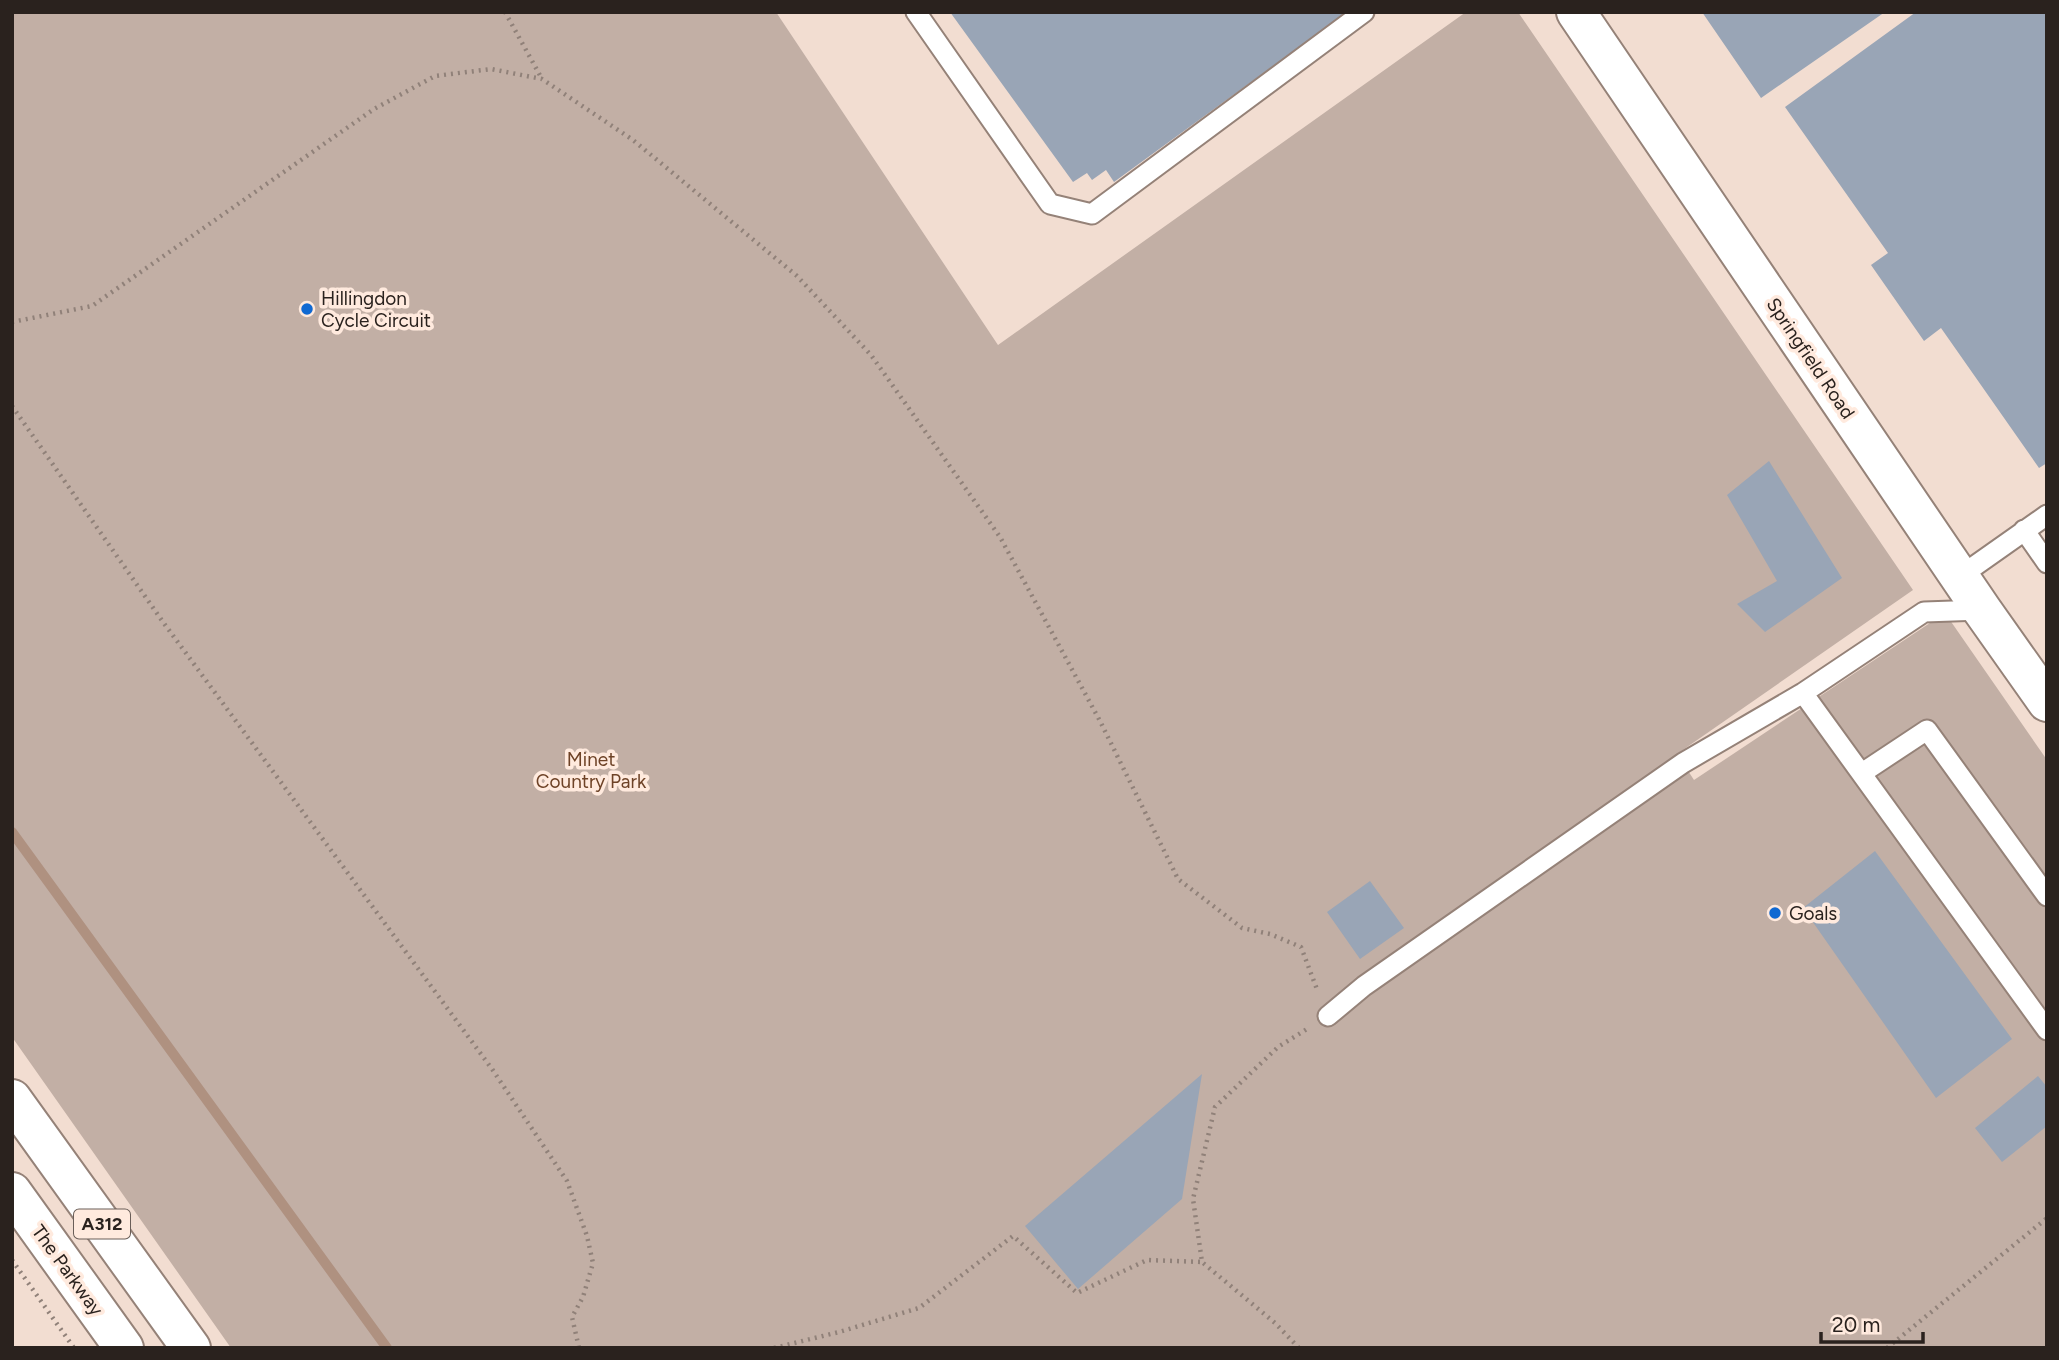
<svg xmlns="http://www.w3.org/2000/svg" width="2059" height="1360" font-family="Figtree,sans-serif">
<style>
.green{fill:#c2afa5}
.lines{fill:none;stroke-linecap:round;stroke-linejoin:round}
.stream{stroke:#af9180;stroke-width:10}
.building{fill:#99a5b6}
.service-casing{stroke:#958278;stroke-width:23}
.minor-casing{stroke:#958278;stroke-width:42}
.trunk-casing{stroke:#958278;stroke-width:42}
.path{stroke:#908179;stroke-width:4.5;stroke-dasharray:2 5;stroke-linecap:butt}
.service{stroke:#fff;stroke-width:19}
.minor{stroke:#fff;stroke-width:38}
.trunk{stroke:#fff;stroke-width:38}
.poi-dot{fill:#1069d2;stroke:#ffeade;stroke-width:2.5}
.labels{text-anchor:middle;stroke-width:7;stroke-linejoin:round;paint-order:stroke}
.shield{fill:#ffeade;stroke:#6a5e58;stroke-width:2}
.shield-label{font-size:18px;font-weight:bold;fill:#2a221e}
.poi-label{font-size:19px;fill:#2a221e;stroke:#ffeade;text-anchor:start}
.street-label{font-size:19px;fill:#2a221e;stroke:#ffeade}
.park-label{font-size:19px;fill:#6e4226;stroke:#ffeade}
</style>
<rect width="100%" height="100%" fill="#f2ddd1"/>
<path class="green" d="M12,12H776L998,345L1466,12H1518L1913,590L1677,754L1694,780L1945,613L2047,760V1348H231L12,1037Z"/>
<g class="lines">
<path class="stream" d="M12,832L387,1348"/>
</g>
<path class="building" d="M950,12H1347L1114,182L1106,170L1092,180L1087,173L1073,182Z
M1702,12H1885L1761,98Z
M1916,12H2047V463L2039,468L1941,328L1924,341L1871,265L1888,253L1785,107Z
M1769,461L1842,578L1765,632L1737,604L1777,581L1727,495Z
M1875,851L2012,1039L1936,1098L1803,908Z
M1370,881L1404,928L1360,959L1327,912Z
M1202,1074L1182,1199L1078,1289L1025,1226Z
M2038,1076L2047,1087V1126L2002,1162L1975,1128Z"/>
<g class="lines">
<defs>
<path id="service" d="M916,12L1050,204L1092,214L1364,12
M2024,530L2047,563
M1959,577L2047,515
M1803,693L2047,1030
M1862,773L1927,730L2047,896
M1328,1016L1364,986L1683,763L1803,693L1924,612L1982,610"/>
<path id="minor" d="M1576,12L1982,610L2047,702"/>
<path id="trunk" d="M12,1099L191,1348
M12,1192L124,1348"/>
</defs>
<use href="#service" class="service-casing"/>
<use href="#minor" class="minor-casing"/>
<use href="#trunk" class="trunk-casing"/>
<path class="path" d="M505,12L542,79
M12,322L92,306L374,109L435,76L491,69L542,79L633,140L797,276L871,355L1000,537L1100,721L1178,879L1242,928L1270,934L1301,947L1318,992
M12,406L163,622L492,1069L567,1181L587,1236L593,1263L583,1297L572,1317L579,1348
M12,1260L74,1348
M774,1348L839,1332L919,1308L1013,1236L1077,1293L1147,1260L1202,1262
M1299,1348L1275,1323L1202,1262L1193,1199L1215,1107L1278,1047L1307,1029
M1887,1348L2047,1218"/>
<use href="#service" class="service"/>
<use href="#minor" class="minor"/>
<use href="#trunk" class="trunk"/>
</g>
<g class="poi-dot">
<circle cx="307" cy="309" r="7"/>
<circle cx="1775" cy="913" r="7"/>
</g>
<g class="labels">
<rect class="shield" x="74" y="1209.5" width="56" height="29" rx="5"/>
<g class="shield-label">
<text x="102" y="1230">A312</text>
</g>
<g class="poi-label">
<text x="321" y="305">Hillingdon<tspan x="321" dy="22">Cycle Circuit</tspan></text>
<text x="1789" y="920">Goals</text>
</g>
<g class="street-label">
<text transform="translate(1811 358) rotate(56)" y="7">Springfield Road</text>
<text transform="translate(68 1270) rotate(54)" y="7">The Parkway</text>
</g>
<g class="park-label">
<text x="591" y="766">Minet<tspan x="591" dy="22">Country Park</tspan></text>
</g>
</g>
<rect width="2059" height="1360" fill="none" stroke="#2a221e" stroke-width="28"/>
<path d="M1821 1332v10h102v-10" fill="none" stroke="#2a221e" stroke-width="3.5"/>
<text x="1832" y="1332" font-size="21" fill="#2a221e" stroke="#ffeade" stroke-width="5" paint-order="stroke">20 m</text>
</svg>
